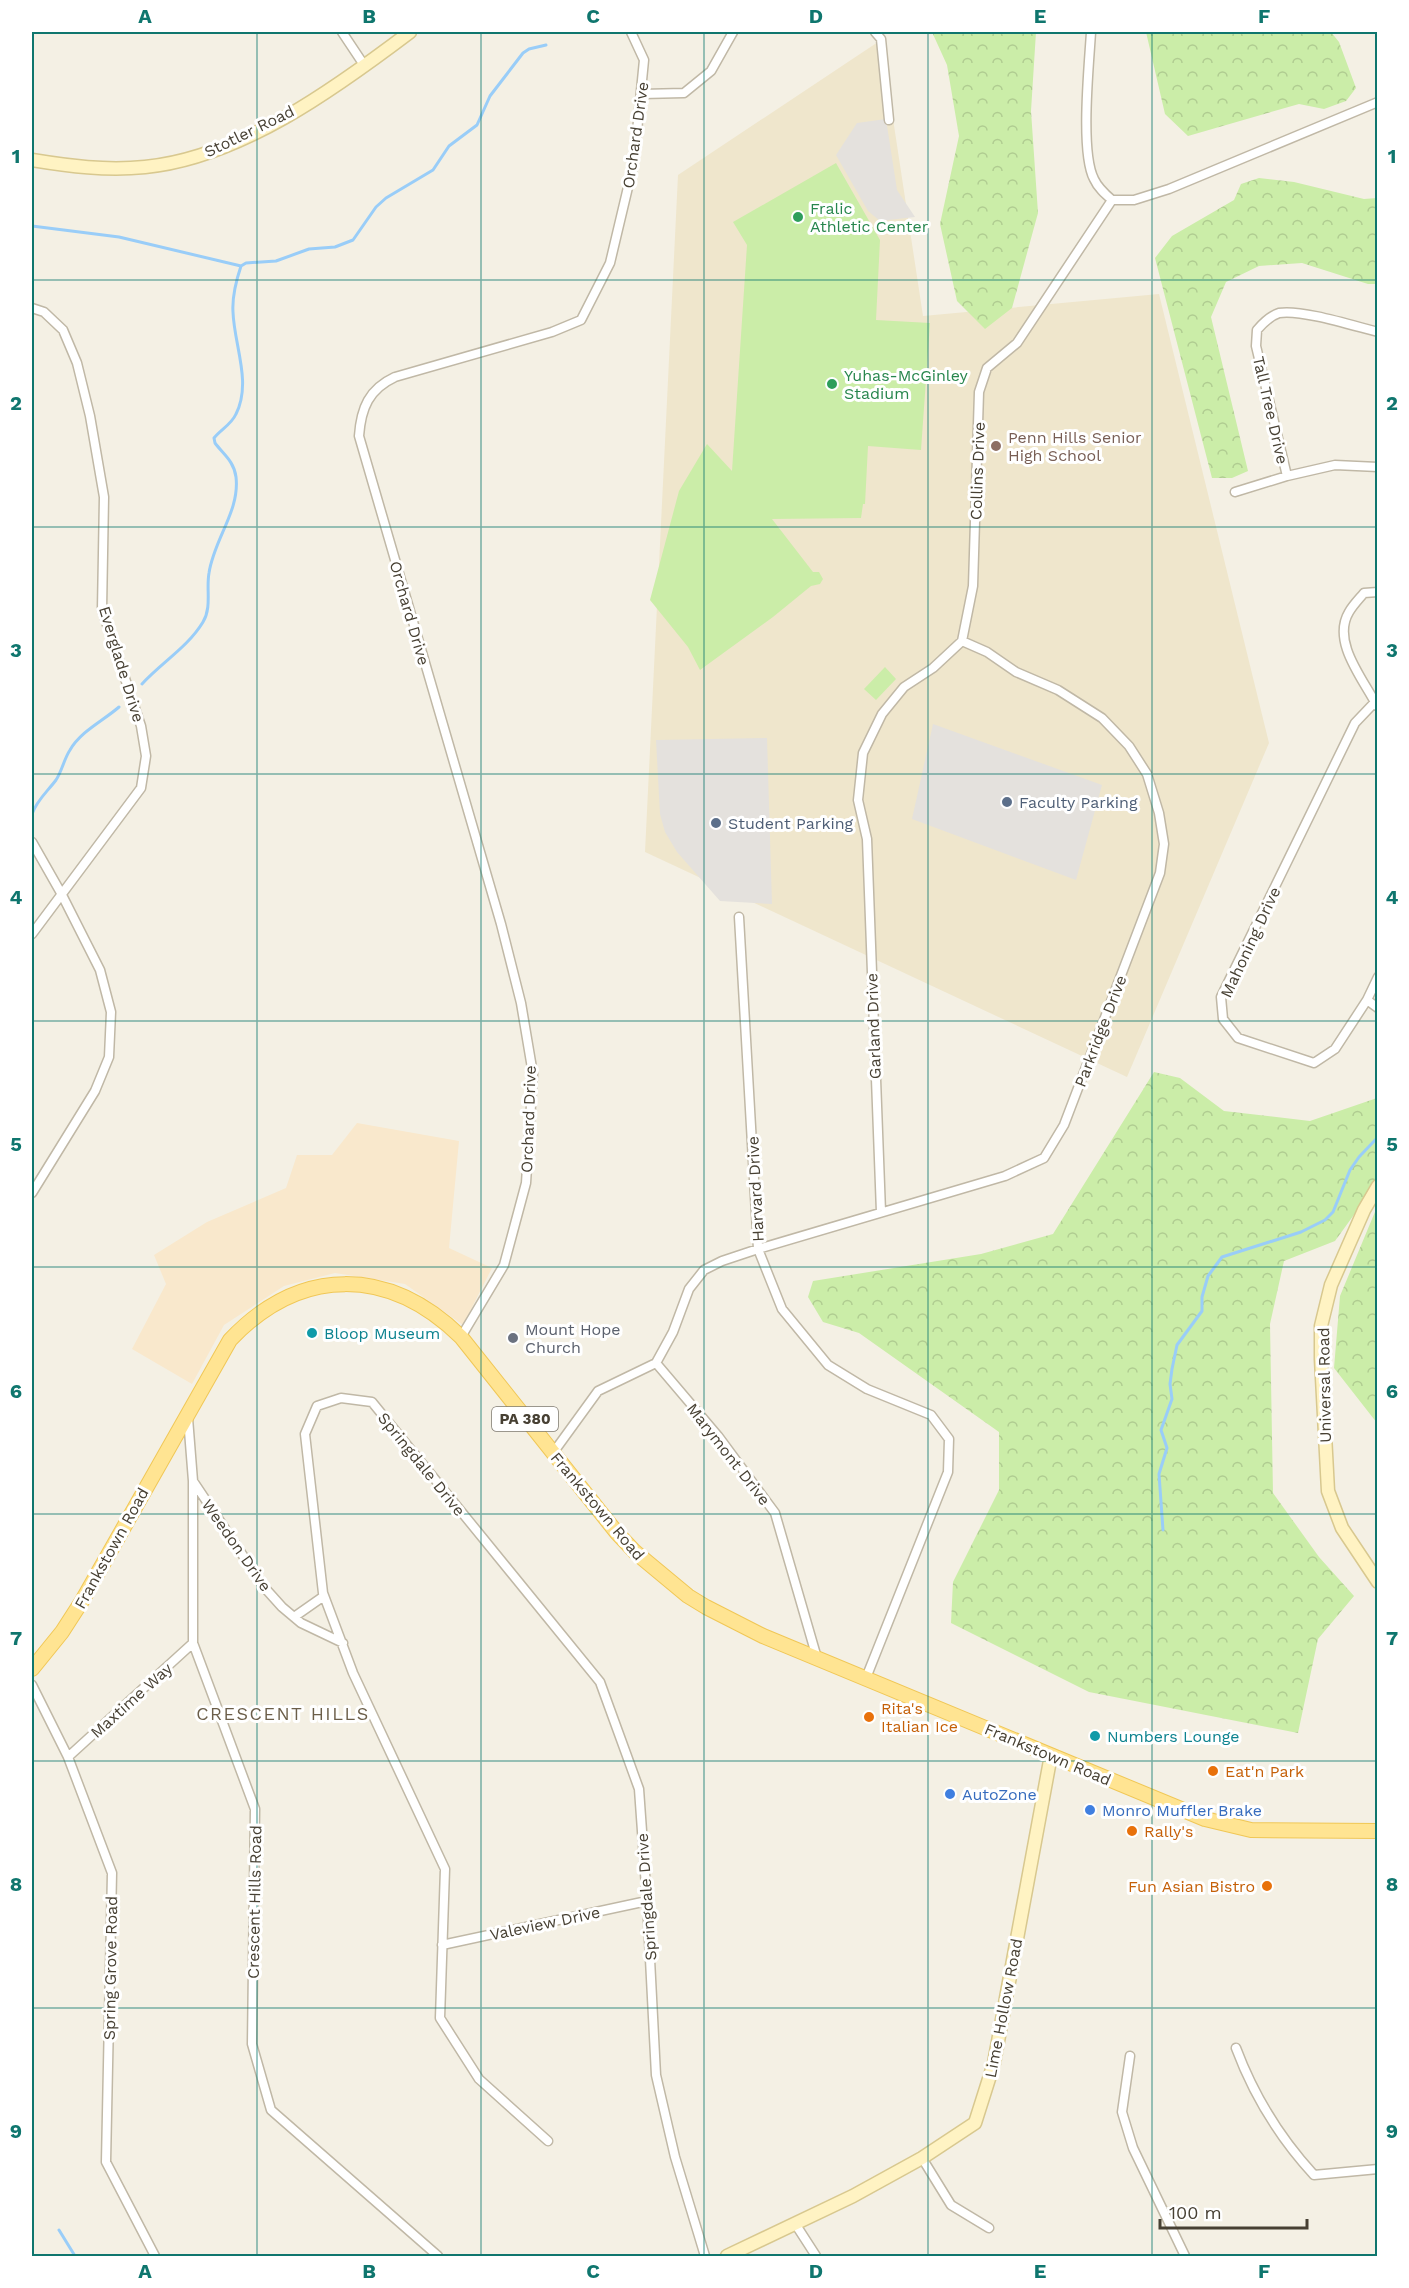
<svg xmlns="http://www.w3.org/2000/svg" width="1409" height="2288" font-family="'Work Sans',sans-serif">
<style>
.commercial{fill:#f9e8cc}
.education{fill:#efe6cc}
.forest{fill:url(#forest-crowns)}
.garden{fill:#cbeda8}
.parking{fill:#e4e1dd}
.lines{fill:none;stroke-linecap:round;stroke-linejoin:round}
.stream{stroke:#99cdf8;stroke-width:3}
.street-casing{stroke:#c0b8a6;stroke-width:11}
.secondary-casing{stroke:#d8c88f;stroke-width:15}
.primary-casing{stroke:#f0c756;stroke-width:16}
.street{stroke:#fff;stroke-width:8}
.secondary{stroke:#fff3c3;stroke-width:12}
.primary{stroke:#ffe492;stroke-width:14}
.grid{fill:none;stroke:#0f766e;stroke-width:1.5;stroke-opacity:0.55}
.leisure-dot{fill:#2e9e5b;stroke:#fff;stroke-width:2}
.education-dot{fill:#8d6e63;stroke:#fff;stroke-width:2}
.service-dot{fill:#5c6f8a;stroke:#fff;stroke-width:2}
.culture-dot{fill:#0f9aa8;stroke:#fff;stroke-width:2}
.worship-dot{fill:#6b7280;stroke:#fff;stroke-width:2}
.food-dot{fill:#e8710a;stroke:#fff;stroke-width:2}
.shop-dot{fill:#3f7fe0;stroke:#fff;stroke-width:2}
.labels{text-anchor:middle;stroke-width:6;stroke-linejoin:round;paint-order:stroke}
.shield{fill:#fff;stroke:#7e7970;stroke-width:1.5}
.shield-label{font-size:15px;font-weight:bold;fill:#474033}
.street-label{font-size:16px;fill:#474033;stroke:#fff}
.leisure-label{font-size:16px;fill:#27864d;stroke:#fff;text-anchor:start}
.education-label{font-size:16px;fill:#785e54;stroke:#fff;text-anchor:start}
.service-label{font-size:16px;fill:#4e5e75;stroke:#fff;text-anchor:start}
.worship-label{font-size:16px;fill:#5b616d;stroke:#fff;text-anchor:start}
.culture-label{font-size:16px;fill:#0d838f;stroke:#fff;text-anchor:start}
.food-label{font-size:16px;fill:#c56008;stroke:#fff;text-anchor:start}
.shop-label{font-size:16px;fill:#366cbe;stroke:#fff;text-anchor:start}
.neighbourhood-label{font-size:18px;letter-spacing:1.5px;fill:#6b5e49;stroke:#fff}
.neatline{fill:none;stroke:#0f766e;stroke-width:2}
.grid-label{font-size:20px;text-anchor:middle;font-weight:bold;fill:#0f766e}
</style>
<defs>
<pattern id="forest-crowns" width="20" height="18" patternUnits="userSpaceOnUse" patternTransform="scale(1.5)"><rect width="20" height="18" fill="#cbeda8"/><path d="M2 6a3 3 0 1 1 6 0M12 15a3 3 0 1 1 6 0" fill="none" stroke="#b0cc91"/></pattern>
</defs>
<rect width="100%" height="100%" fill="#f4f0e4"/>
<path class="commercial" d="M357,1123L459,1141L449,1248L492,1268L463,1325L405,1284L335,1273L284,1286L224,1325L192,1384L132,1349L166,1284L154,1255L207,1222L286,1188L297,1155H332Z"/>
<path class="education" d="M881,40L923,316L1159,294L1269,743L1127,1077L645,852L678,175Z"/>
<path class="forest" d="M932,32H1036L1031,111L1038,213L1012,308L985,329L957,301L940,224L959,136L947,65Z
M1146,32H1331L1339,42L1356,88L1346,101L1324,109L1299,104L1188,136L1165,114Z
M1259,178L1294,182L1364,199L1377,198V284H1368L1302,263L1259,266L1226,282L1211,317L1248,471L1232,478H1212L1155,258L1172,236L1234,200L1241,184Z
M1154,1072L1180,1078L1224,1111L1310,1121L1377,1098V1183L1335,1241L1284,1261L1270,1324L1273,1493L1319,1557L1354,1596L1318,1639L1298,1733L1089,1692L951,1623L953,1582L999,1490V1432L859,1333L823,1322L808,1297L813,1281L981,1254L1053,1234Z
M1377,1207V1423L1334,1368L1340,1296Z"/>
<path class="garden" d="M836,163L880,240L876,320L930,323L921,450L868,446L865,504H863L861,518L772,519L813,572H819L823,579L820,584L811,586L773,617L700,670L688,647L650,600L679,491L707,444L732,471L747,245L733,222Z
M885,667L896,679L876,700L864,689Z"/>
<path class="parking" d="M886,119L897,190L915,217L880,221L868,211L836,155L857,123Z
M933,724L1102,785L1076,880L912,819Z
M767,738L772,904L720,901L677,852L665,832L660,814L656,740Z"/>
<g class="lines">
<path class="stream" d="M32,226L119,237L241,266
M142,684C161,663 188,647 203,622C212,607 206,589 209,573C214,539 240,511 236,477C234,461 223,454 215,443L214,438C221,429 231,425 236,414C252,382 234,345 233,312C232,297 236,281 241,266L246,263L276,261L309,249L335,247L353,240L376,207L386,198L433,170L449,146L477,125L490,96L523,53L529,49L546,45
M32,814C37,800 47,792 56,780C62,771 64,759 70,750C81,731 103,721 119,707
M1163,1530L1159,1474L1167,1448L1161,1430L1172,1399L1170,1384L1172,1369L1177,1345L1202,1311V1297L1208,1276L1222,1257L1301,1232L1325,1220L1333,1212L1350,1170L1359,1157L1378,1137
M59,2230L75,2256"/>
<defs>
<path id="street" d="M342,32L364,65
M875,32L881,39L889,120
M1091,32C1089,66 1080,152 1094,179C1098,188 1105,194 1112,200
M642,94L684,93L711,71L733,32
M32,308L44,312L63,330L77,363L90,416L104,497L102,610L141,726L146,756L141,788L32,934
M1287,476L1256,346L1257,330C1263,323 1270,316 1279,313C1301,309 1354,326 1378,332
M1235,492L1287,476L1335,465L1378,467
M962,641L973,586L979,392L987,368L1017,343L1112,200H1134L1169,189L1378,102
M1375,702L1355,723L1221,997L1223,1019L1238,1038L1314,1063L1335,1049L1367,1000L1378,977
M1377,706C1364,680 1331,642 1349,612C1353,605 1359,599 1364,593L1378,592
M32,842L61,893L100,970L111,1012L109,1057L95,1091L32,1193
M739,917L758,1249L782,1309L828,1365L867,1389L931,1415L949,1439L948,1472L866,1678
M1367,1000L1378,1008
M461,1337L504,1265L526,1183L533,1074L521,1003L501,924L359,436C361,408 369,389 395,377L552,332L581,320L610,263L634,162L644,60L631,32
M656,1363L718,1436L775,1513L817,1658
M188,1418L193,1481L264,1587L282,1607L301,1623L343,1643
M553,1453L598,1391L656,1363L673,1332L689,1289L704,1270L722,1261L758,1249L1005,1176L1044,1158L1064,1125L1160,873L1164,844L1159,813L1147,774L1129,746L1102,718L1058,690L1016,672L987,652L962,641L933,668L904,687L882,714L863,753L858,800L867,839L881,1212
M193,1481V1643L255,1809L252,2044L271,2110L438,2256
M294,1617L324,1596
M32,1685L68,1757L112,1873L106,2162L155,2256
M68,1757L193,1643
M442,1945L647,1901
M1236,2048C1254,2096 1279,2137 1314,2175L1378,2169
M1130,2056L1122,2112L1133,2148L1185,2256
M548,2141L479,2079L440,2018L445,1869L353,1673L323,1593L305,1434L317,1406L341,1398L372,1402L600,1682L639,1789L647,1901L656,2075L675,2157L705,2256
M922,2158L951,2205L989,2228
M796,2225L816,2256"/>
<path id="secondary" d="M32,160C69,166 106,171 145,167C240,158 336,88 410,32
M1378,1186L1364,1210L1331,1285L1321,1326V1359L1328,1491L1342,1528L1378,1582
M727,2256L853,2196L922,2158L975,2123L994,2063L1051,1755"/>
<path id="primary" d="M32,1669L62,1632L82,1601L230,1340C301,1265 389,1267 461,1337L617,1533L635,1552L688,1596L706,1607L763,1636L1205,1819L1251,1830L1378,1831"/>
</defs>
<use href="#street" class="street-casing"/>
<use href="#secondary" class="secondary-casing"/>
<use href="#primary" class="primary-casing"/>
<use href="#street" class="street"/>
<use href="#secondary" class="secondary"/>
<use href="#primary" class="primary"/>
</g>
<path class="grid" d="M257,32V2256M481,32V2256M704,32V2256M928,32V2256M1152,32V2256M32,280H1378M32,527H1378M32,774H1378M32,1021H1378M32,1267H1378M32,1514H1378M32,1761H1378M32,2008H1378"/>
<g class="leisure-dot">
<circle cx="798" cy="217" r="6"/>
<circle cx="832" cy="384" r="6"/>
</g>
<circle class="education-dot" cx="996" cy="446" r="6"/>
<g class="service-dot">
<circle cx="1007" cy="802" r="6"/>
<circle cx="716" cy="823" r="6"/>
</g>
<g class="culture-dot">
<circle cx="312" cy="1333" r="6"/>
<circle cx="1095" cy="1736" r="6"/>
</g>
<circle class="worship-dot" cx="513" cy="1338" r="6"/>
<g class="food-dot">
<circle cx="869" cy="1717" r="6"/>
<circle cx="1213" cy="1771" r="6"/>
<circle cx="1132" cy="1831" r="6"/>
<circle cx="1267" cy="1886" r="6"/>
</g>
<g class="shop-dot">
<circle cx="950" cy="1794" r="6"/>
<circle cx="1090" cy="1810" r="6"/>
</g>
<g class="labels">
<rect class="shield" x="492" y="1407" width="66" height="24" rx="4.5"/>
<g class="shield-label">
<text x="525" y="1424">PA 380</text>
</g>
<g class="street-label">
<text transform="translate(249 131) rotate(-26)" y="6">Stotler Road</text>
<text transform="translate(635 135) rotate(-82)" y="6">Orchard Drive</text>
<text transform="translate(1271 410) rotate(77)" y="6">Tall Tree Drive</text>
<text transform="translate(977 471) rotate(-88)" y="6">Collins Drive</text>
<text transform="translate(410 613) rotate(74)" y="6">Orchard Drive</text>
<text transform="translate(122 664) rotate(73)" y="6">Everglade Drive</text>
<text transform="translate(1250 942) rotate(-65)" y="6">Mahoning Drive</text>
<text transform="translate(873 1026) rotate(-92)" y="6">Garland Drive</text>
<text transform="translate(1100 1031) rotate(-69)" y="6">Parkridge Drive</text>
<text transform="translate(528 1119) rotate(-88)" y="6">Orchard Drive</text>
<text transform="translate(755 1189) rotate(-93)" y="6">Harvard Drive</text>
<text transform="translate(1324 1385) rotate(-91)" y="6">Universal Road</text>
<text transform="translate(729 1454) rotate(52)" y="6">Marymont Drive</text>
<text transform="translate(422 1464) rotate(51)" y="6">Springdale Drive</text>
<text transform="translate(598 1506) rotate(50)" y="6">Frankstown Road</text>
<text transform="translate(237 1545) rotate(55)" y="6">Weedon Drive</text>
<text transform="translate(111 1548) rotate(-61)" y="6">Frankstown Road</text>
<text transform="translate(131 1700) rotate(-42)" y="6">Maxtime Way</text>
<text transform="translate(1048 1754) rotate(23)" y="6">Frankstown Road</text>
<text transform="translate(646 1897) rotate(-94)" y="6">Springdale Drive</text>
<text transform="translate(254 1902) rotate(-89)" y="6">Crescent Hills Road</text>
<text transform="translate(545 1923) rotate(-12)" y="6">Valeview Drive</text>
<text transform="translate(110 1968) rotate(-89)" y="6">Spring Grove Road</text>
<text transform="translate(1003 2008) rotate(-79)" y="6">Lime Hollow Road</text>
</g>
<g class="leisure-label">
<text x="810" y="214">Fralic<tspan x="810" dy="18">Athletic Center</tspan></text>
<text x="844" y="381">Yuhas-McGinley<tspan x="844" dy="18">Stadium</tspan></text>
</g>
<g class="education-label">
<text x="1008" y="443">Penn Hills Senior<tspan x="1008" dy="18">High School</tspan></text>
</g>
<g class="service-label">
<text x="1019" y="808">Faculty Parking</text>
<text x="728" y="829">Student Parking</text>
</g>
<g class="worship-label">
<text x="525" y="1335">Mount Hope<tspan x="525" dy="18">Church</tspan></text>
</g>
<g class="culture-label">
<text x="324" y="1339">Bloop Museum</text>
<text x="1107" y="1742">Numbers Lounge</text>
</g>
<g class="food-label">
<text x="881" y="1714">Rita's<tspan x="881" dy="18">Italian Ice</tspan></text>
<text x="1225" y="1777">Eat'n Park</text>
<text x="1144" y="1837">Rally's</text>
<text x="1255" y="1892" text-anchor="end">Fun Asian Bistro</text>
</g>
<g class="shop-label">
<text x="962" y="1800">AutoZone</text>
<text x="1102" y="1816">Monro Muffler Brake</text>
</g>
<g class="neighbourhood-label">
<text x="283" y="1720">CRESCENT HILLS</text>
</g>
</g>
<rect width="1409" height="2288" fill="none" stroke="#ffffff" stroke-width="66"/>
<path d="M1160 2219v9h147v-9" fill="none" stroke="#474033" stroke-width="3"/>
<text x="1169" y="2219" font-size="18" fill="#474033" stroke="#ffffff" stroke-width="4.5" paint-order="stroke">100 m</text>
<rect x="33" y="33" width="1343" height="2222" class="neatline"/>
<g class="grid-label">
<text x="145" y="23">A</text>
<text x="369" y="23">B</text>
<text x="593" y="23">C</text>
<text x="816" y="23">D</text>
<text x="1040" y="23">E</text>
<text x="1264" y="23">F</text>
<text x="16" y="163">1</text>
<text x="1392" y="163">1</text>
<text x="16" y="410">2</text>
<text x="1392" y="410">2</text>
<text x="16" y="657">3</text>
<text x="1392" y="657">3</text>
<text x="16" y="904">4</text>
<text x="1392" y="904">4</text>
<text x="16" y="1151">5</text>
<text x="1392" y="1151">5</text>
<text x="16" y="1398">6</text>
<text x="1392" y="1398">6</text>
<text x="16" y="1645">7</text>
<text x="1392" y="1645">7</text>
<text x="16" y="1891">8</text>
<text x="1392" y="1891">8</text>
<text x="16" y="2138">9</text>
<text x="1392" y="2138">9</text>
<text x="145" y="2278">A</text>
<text x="369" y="2278">B</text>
<text x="593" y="2278">C</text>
<text x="816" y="2278">D</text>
<text x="1040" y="2278">E</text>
<text x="1264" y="2278">F</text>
</g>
</svg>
